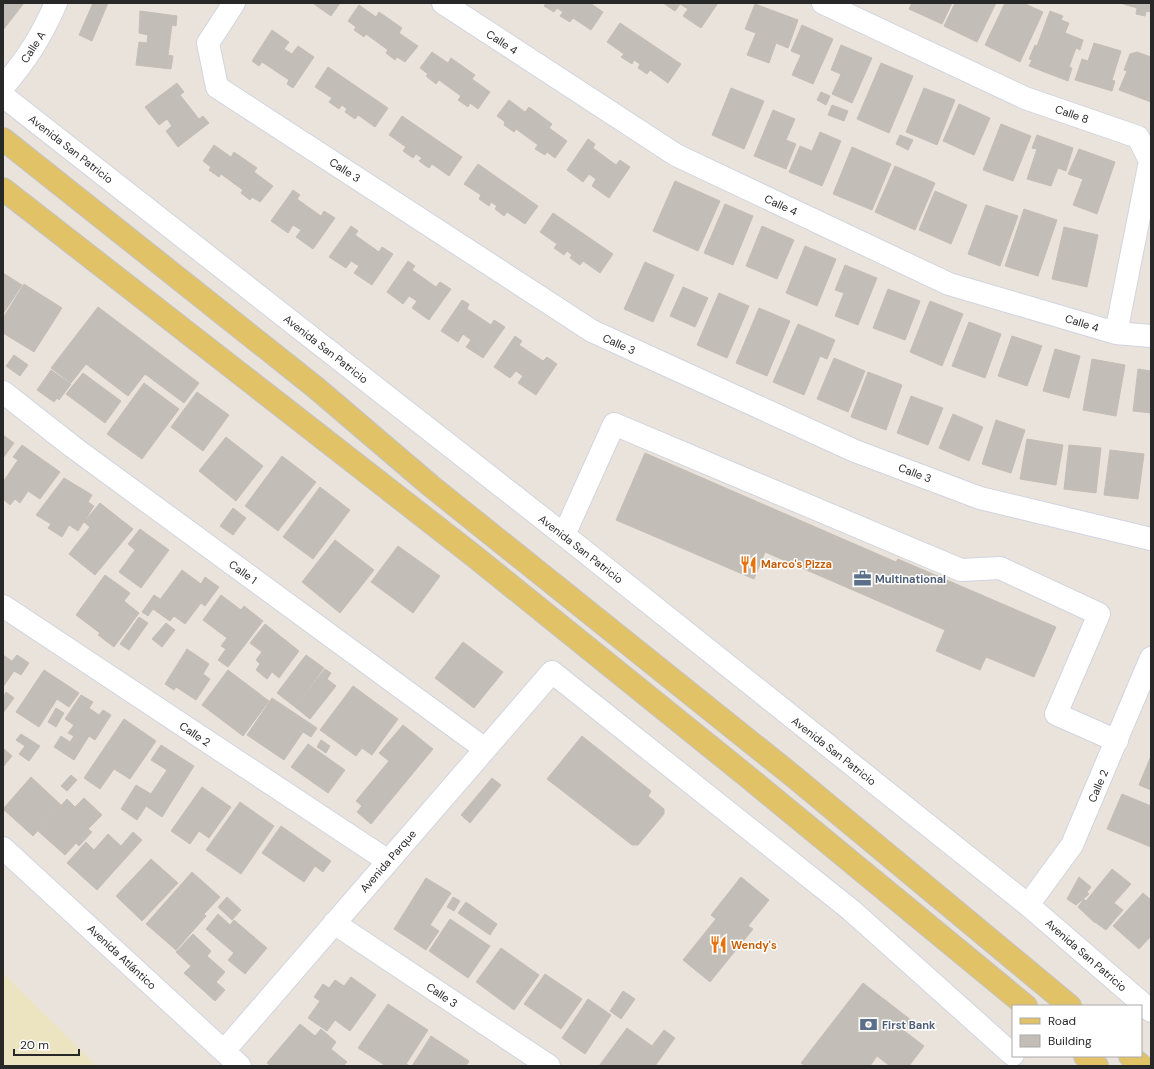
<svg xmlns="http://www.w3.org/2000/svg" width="1154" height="1069" font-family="'DM Sans',sans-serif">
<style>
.sand{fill:#ece4c1}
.building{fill:#c2bdb7;stroke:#c4beb5}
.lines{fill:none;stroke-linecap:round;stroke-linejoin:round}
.minor-casing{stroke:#d1d4e0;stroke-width:24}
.major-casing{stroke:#c3c3c3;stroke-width:24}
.minor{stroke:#fff;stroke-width:22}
.major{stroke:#e2c267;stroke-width:22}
.labels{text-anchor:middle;stroke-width:3;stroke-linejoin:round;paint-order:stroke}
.street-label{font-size:11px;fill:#282828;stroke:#fff}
.food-label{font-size:11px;font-weight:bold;fill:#c56008;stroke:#fff;text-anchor:start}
.service-label{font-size:11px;font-weight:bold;fill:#4e5e75;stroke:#fff;text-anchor:start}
</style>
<rect width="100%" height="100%" fill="#e9e3db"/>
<path class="sand" d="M3,973L97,1066H3Z"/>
<path class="building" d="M3,3H24L3,30Z
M93,3H108L92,41L79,35Z
M314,3H340L331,16L314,4Z
M546,3H590L603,12L591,30L573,18L570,22L560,16L563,12L557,8L554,12L544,6Z
M663,3H718L701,28L683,16L688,9L680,4L675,11Z
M912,3H952L942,24L909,9Z
M955,3H996L977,42L944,26Z
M1005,3H1023L1043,12L1020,62L985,45Z
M1120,3H1151V12L1146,11L1145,16L1136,14L1137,8Z
M755,4L798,20L788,48L776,43L769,63L747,55L756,33L745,29Z
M359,5L376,17L379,12L402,28L399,33L418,46L405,62L397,57L395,60L386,53L388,50L366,34L364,37L354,30L356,27L348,21Z
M140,11L177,16L176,26L172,25L168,55L173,56L171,69L136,65L139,42L147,43L148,35L139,33Z
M1050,11L1063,16L1061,20L1069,23L1065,33L1083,40L1080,50L1076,48L1069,67L1072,68L1068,81L1029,66L1032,60L1029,59L1035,45L1037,46Z
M620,23L681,64L668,83L650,70L647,74L638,68L640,64L634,60L632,64L621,57L624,54L607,42Z
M802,25L833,39L813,84L792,75L801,55L791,51Z
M272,30L289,42L284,49L292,54L298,46L314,57L293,88L287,84L289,80L262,62L259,66L252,61Z
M1094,43L1121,51L1112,80L1115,81L1112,91L1075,80L1082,59L1088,61Z
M841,45L872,58L852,103L832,94L841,74L831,70Z
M432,52L448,63L451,58L475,75L472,79L490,92L478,109L470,103L468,107L458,100L461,96L439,80L436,84L426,76L428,74L420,68Z
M1137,52L1151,57V102L1119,90L1127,71L1124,70L1130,54Z
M881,63L913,76L889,133L857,119Z
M328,67L388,108L375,127L358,115L355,119L345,112L347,109L342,105L339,109L329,102L332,98L315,87Z
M177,83L184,92L180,95L199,119L203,116L209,123L178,147L166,131L172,126L167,119L159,125L145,107Z
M731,88L764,101L744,149L712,135Z
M924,88L955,100L937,145L906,132Z
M821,92L830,96L826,105L817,100Z
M509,100L525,112L529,107L552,124L549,128L567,141L555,158L547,152L545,155L535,149L538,145L516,129L514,132L504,125L505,122L497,116Z
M959,104L990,118L974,155L943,141Z
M832,105L848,111L844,121L828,115Z
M773,110L795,119L786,140L796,144L786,169L754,156Z
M402,116L462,157L449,176L432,164L429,168L419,161L422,158L416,154L413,158L403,151L406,147L389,135Z
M1001,124L1031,136L1013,181L983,170Z
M820,132L841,141L822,186L789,172L800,146L812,151Z
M900,135L913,140L908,150L896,144Z
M1037,135L1073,148L1066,171L1058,168L1051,186L1027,179L1037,149L1032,148Z
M588,139L595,144L593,148L616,165L620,160L630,167L609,198L592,186L596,179L589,174L583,182L567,170Z
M214,145L231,157L234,152L257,168L254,172L273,186L260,202L252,197L250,200L241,193L243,190L221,174L219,177L209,170L211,167L203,161Z
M852,147L891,164L872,210L833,194Z
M1079,149L1115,162L1097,214L1073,205L1083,179L1068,174Z
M478,164L538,206L525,224L507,212L504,216L495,209L497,206L491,202L489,206L479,199L481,195L464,184Z
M895,166L935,183L915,230L875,212Z
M675,181L720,201L698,251L653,231Z
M293,190L300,195L297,199L321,216L324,211L335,218L313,249L296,237L301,230L293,225L288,233L271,221Z
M935,191L967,205L951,244L919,230Z
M725,204L753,216L733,265L704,253Z
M986,205L1018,216L1000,266L968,254Z
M1024,209L1057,220L1038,276L1005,266Z
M553,213L613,254L600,273L583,261L580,265L570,258L572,255L567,251L564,255L554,248L557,244L540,232Z
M351,226L358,231L355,235L379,252L382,247L393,254L372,285L354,273L359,266L351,261L346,268L329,257Z
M762,226L794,240L777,279L746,266Z
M1064,227L1098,235L1087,287L1052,279Z
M805,246L836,259L817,306L786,293Z
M408,261L415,266L412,270L436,287L440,282L451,289L429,320L412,308L417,301L409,296L403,304L387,292Z
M645,262L674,275L653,322L624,309Z
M845,265L877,278L858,325L835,316L844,293L835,290Z
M3,273L22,285L3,314Z
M24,284L62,308L34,352L3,333V318Z
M683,287L708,298L695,327L670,316Z
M888,289L920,301L905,340L873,328Z
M719,293L749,306L727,358L697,345Z
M462,300L469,304L467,309L491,325L494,320L505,327L483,358L466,347L471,340L463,334L458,342L441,331Z
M930,301L963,314L942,366L910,352Z
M98,307L199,383L184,403L145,374L128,396L86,364L71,383L51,368Z
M759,308L790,321L767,376L736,363Z
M969,322L1001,334L985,378L952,366Z
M798,324L835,340L827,359L820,356L804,395L773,382Z
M515,336L522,341L519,345L543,361L547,357L557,364L536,395L518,383L523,376L516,371L510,378L494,367Z
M1012,336L1042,346L1027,386L998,376Z
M1055,349L1080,356L1069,398L1043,391Z
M14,355L28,365L20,376L6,366Z
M834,358L865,371L848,412L817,399Z
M1092,359L1125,365L1116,416L1083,410Z
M1138,369L1151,371V413L1133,411Z
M51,370L71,384L59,400L57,398L54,402L37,390Z
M868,372L902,385L886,430L851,417Z
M83,373L121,401L105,423L66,394Z
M144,383L179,409L142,459L107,434Z
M197,392L229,415L203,451L171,427Z
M911,396L943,408L928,445L897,433Z
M953,414L983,427L969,461L939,448Z
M996,420L1025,430L1011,473L982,464Z
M3,435L14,443L3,458Z
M226,437L263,466L236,501L199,471Z
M1027,439L1063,445L1056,485L1020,479Z
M22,445L60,472L40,499L28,491L20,503L15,499L10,505L3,499V482L18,460L13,457Z
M1069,445L1101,448L1096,493L1064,489Z
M1110,450L1144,454L1138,499L1104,495Z
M645,453L896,562L898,559L1056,627L1034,677L986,657L980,670L936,651L945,630L765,552L754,579L616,520Z
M282,456L316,482L278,531L245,506Z
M64,478L92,495L88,502L94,506L78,531L69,525L62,537L48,528L51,524L36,515Z
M320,487L350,510L313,559L283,537Z
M100,503L133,529L95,575L69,554L90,527L84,522Z
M233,508L246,518L233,535L220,526Z
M140,529L169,550L141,588L119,572L135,550L128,544Z
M335,540L374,570L340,613L302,582Z
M398,546L440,576L413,613L371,582Z
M182,570L201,584L205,577L219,587L205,606L201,603L185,624L174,616L170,621L153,609Z
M105,575L130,593L124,601L139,613L114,647L98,635L100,633L76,615Z
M154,595L160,599L148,616L142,612Z
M221,595L241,610L244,606L263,621L228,667L218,660L226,649L221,646L227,638L203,620Z
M139,617L148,623L129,650L120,644Z
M166,623L175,630L162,647L152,639Z
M265,624L299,651L279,678L272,672L267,679L256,670L260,664L256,660L262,652L250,643Z
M463,642L503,672L474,708L435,678Z
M187,649L209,664L203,674L210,679L196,700L176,687L174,690L165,684Z
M3,655L12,661L17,655L29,663L21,675L14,671L3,687Z
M306,655L324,668L295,707L277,693Z
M325,669L331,673L327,679L336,686L310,719L295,707Z
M44,670L79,693L69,707L57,699L39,727L16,712Z
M228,670L269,701L243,736L202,705Z
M353,686L398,719L372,755L362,748L356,756L320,730Z
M6,692L14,698L3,713V697Z
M81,695L93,702L89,708L99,715L103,710L111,715L95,740L89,736L74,760L54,747L61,736L70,742L74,736L68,733L74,725L65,719Z
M272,698L317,728L311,737L303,732L284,760L247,735Z
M56,708L64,713L56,727L48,722Z
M124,719L156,741L130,779L114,769L100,789L84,778Z
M403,725L433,749L371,824L357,812L362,806L356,801L389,761L379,753Z
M21,734L40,746L29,761L19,754L25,746L16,740Z
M582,736L651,791L648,796L664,809V814L638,845H632L547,779Z
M321,740L330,746L326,753L317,747Z
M308,744L345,770L328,793L291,767Z
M161,745L194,766L162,817L146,806L137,820L121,809L136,785L151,794L167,770L151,760Z
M3,748L12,756L3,767Z
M1151,756V790L1139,785Z
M71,775L77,780L67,791L61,786Z
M31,777L61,805L33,836L3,809Z
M492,778L501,785L470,823L461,815Z
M202,787L231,807L209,838L199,831L190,844L171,831Z
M1122,794L1151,806V847L1107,829Z
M84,798L102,815L88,829L92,832L79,846L76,843L65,855L38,831L67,799L75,807Z
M240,802L274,826L241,874L206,850Z
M281,826L331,861L323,872L315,866L304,882L262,853Z
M133,832L142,840L97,890L67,863L86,842L94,850L108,834L121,846Z
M151,859L178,883L142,921L116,896Z
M1112,869L1131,884L1114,903L1123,910L1106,930L1095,922V923L1078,907L1084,899L1086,901Z
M192,872L220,897L204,914L206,916L176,950L146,924Z
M741,877L769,900L748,926L753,929L710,982L683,960L716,919L711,915Z
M1079,877L1091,887L1087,892L1089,894L1076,905L1067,899Z
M426,878L451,893L430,925L439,931L426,950L394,929Z
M1143,893L1151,900V936L1139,949L1113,926Z
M227,897L241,910L232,920L218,907Z
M453,897L460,901L454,911L447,907Z
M466,902L497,924L490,935L458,913Z
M218,914L230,925L234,920L267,948L245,974L228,960L234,953L206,929Z
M450,919L490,946L468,978L429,951Z
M193,934L211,951L207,956L225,972L216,982L225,990L215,1001L184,973L191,966L176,952Z
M501,948L539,975L514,1010L476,982Z
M545,974L582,999L561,1029L524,1004Z
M351,977L376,995L350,1031L335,1020L327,1031L308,1018L320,1001L314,997L323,984L329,988L335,980L344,986Z
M863,983L911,1020L903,1030L924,1046L909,1066H890L877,1056L870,1066H805L801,1063Z
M623,991L635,999L621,1019L610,1011Z
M588,999L611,1015L585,1054L562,1038Z
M388,1004L428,1030L406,1064L410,1066H386L358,1048Z
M300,1024L315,1036L321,1029L336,1042L331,1049L347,1062L343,1066H271L267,1063Z
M627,1028L652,1046L664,1030L675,1038L655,1066H599Z
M431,1036L469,1061L466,1066H412Z"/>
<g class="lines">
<defs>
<path id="minor" d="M234,3L208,43L217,87L592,331L855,451L980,498L1151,539
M443,3L676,155L949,284L1116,333L1151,336
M823,3L1025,98L1138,137L1150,161L1116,333
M3,87C27,59 41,37 56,3
M3,96L564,535L1028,905L1151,1011
M3,392L73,447L485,749
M564,535L614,424L961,570L1000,568L1099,614L1056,714L1117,741
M3,606L388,861
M3,848L240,1066
M1028,905L1072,845L1151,658
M334,923L549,1066
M224,1051L552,672L851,910L1013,1055"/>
<path id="major" d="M3,139L315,387L431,486L793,776L1070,1006
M3,189L474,556L748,777L1026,1006
M1085,1056L1097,1066
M1130,1056L1142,1066"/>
</defs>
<use href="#minor" class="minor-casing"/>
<use href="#major" class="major-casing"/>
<use href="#minor" class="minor"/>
<use href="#major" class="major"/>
</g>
<defs>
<symbol id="restaurant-bare" viewBox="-9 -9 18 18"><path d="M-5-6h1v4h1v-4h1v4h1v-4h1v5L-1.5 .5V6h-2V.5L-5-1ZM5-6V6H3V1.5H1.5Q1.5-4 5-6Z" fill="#e8710a" stroke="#fff" stroke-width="2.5" paint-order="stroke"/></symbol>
<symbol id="office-bare" viewBox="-9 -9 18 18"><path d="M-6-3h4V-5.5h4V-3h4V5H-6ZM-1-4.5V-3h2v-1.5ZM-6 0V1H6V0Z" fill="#5c6f8a" stroke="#fff" stroke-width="2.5" paint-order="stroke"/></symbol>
<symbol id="bank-bare" viewBox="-9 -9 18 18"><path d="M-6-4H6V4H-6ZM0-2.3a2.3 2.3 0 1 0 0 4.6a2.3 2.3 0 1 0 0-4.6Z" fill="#5c6f8a" stroke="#fff" stroke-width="2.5" paint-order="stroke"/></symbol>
</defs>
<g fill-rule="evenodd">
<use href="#restaurant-bare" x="736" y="552" width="25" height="25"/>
<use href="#office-bare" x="850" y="566" width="25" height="25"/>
<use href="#restaurant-bare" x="706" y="932" width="25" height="25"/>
<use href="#bank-bare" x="856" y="1012" width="25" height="25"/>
</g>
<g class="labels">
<g class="street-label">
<text transform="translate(502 42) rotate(33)" y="4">Calle 4</text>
<text transform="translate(33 47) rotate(-57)" y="4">Calle A</text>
<text transform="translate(1072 114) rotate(19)" y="4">Calle 8</text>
<text transform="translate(71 149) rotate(38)" y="4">Avenida San Patricio</text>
<text transform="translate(345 170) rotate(33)" y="4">Calle 3</text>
<text transform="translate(781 205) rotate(25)" y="4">Calle 4</text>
<text transform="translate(1082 323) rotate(17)" y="4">Calle 4</text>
<text transform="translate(619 344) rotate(24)" y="4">Calle 3</text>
<text transform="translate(326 349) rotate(38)" y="4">Avenida San Patricio</text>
<text transform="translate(915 473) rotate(21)" y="4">Calle 3</text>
<text transform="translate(581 549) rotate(38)" y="4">Avenida San Patricio</text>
<text transform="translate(243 572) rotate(36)" y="4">Calle 1</text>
<text transform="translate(195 734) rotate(34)" y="4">Calle 2</text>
<text transform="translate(834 751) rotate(38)" y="4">Avenida San Patricio</text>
<text transform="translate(1098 786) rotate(-67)" y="4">Calle 2</text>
<text transform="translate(388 861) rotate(-49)" y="4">Avenida Parque</text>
<text transform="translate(1086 955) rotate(41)" y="4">Avenida San Patricio</text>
<text transform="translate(122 957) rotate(43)" y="4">Avenida Atlántico</text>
<text transform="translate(442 995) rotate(34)" y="4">Calle 3</text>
</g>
<g class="food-label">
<text x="761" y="568">Marco's Pizza</text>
<text x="731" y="949">Wendy's</text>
</g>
<g class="service-label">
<text x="875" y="583">Multinational</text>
<text x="882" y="1029">First Bank</text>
</g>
</g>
<rect width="1154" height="1069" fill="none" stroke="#282828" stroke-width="8"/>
<rect x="1012" y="1005" width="130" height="52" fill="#ffffff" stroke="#a9a9a9"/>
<rect x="1020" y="1018" width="20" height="6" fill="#e2c267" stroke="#a9a9a9"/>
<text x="1048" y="1025" font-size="12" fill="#282828">Road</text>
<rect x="1020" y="1035" width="20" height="12" fill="#c2bdb7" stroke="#a9a9a9"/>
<text x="1048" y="1045" font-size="12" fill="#282828">Building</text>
<path d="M14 1049v6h65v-6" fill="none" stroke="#282828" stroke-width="2"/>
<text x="20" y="1049" font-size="12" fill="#282828" stroke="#ffffff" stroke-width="3" paint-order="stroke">20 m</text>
</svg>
